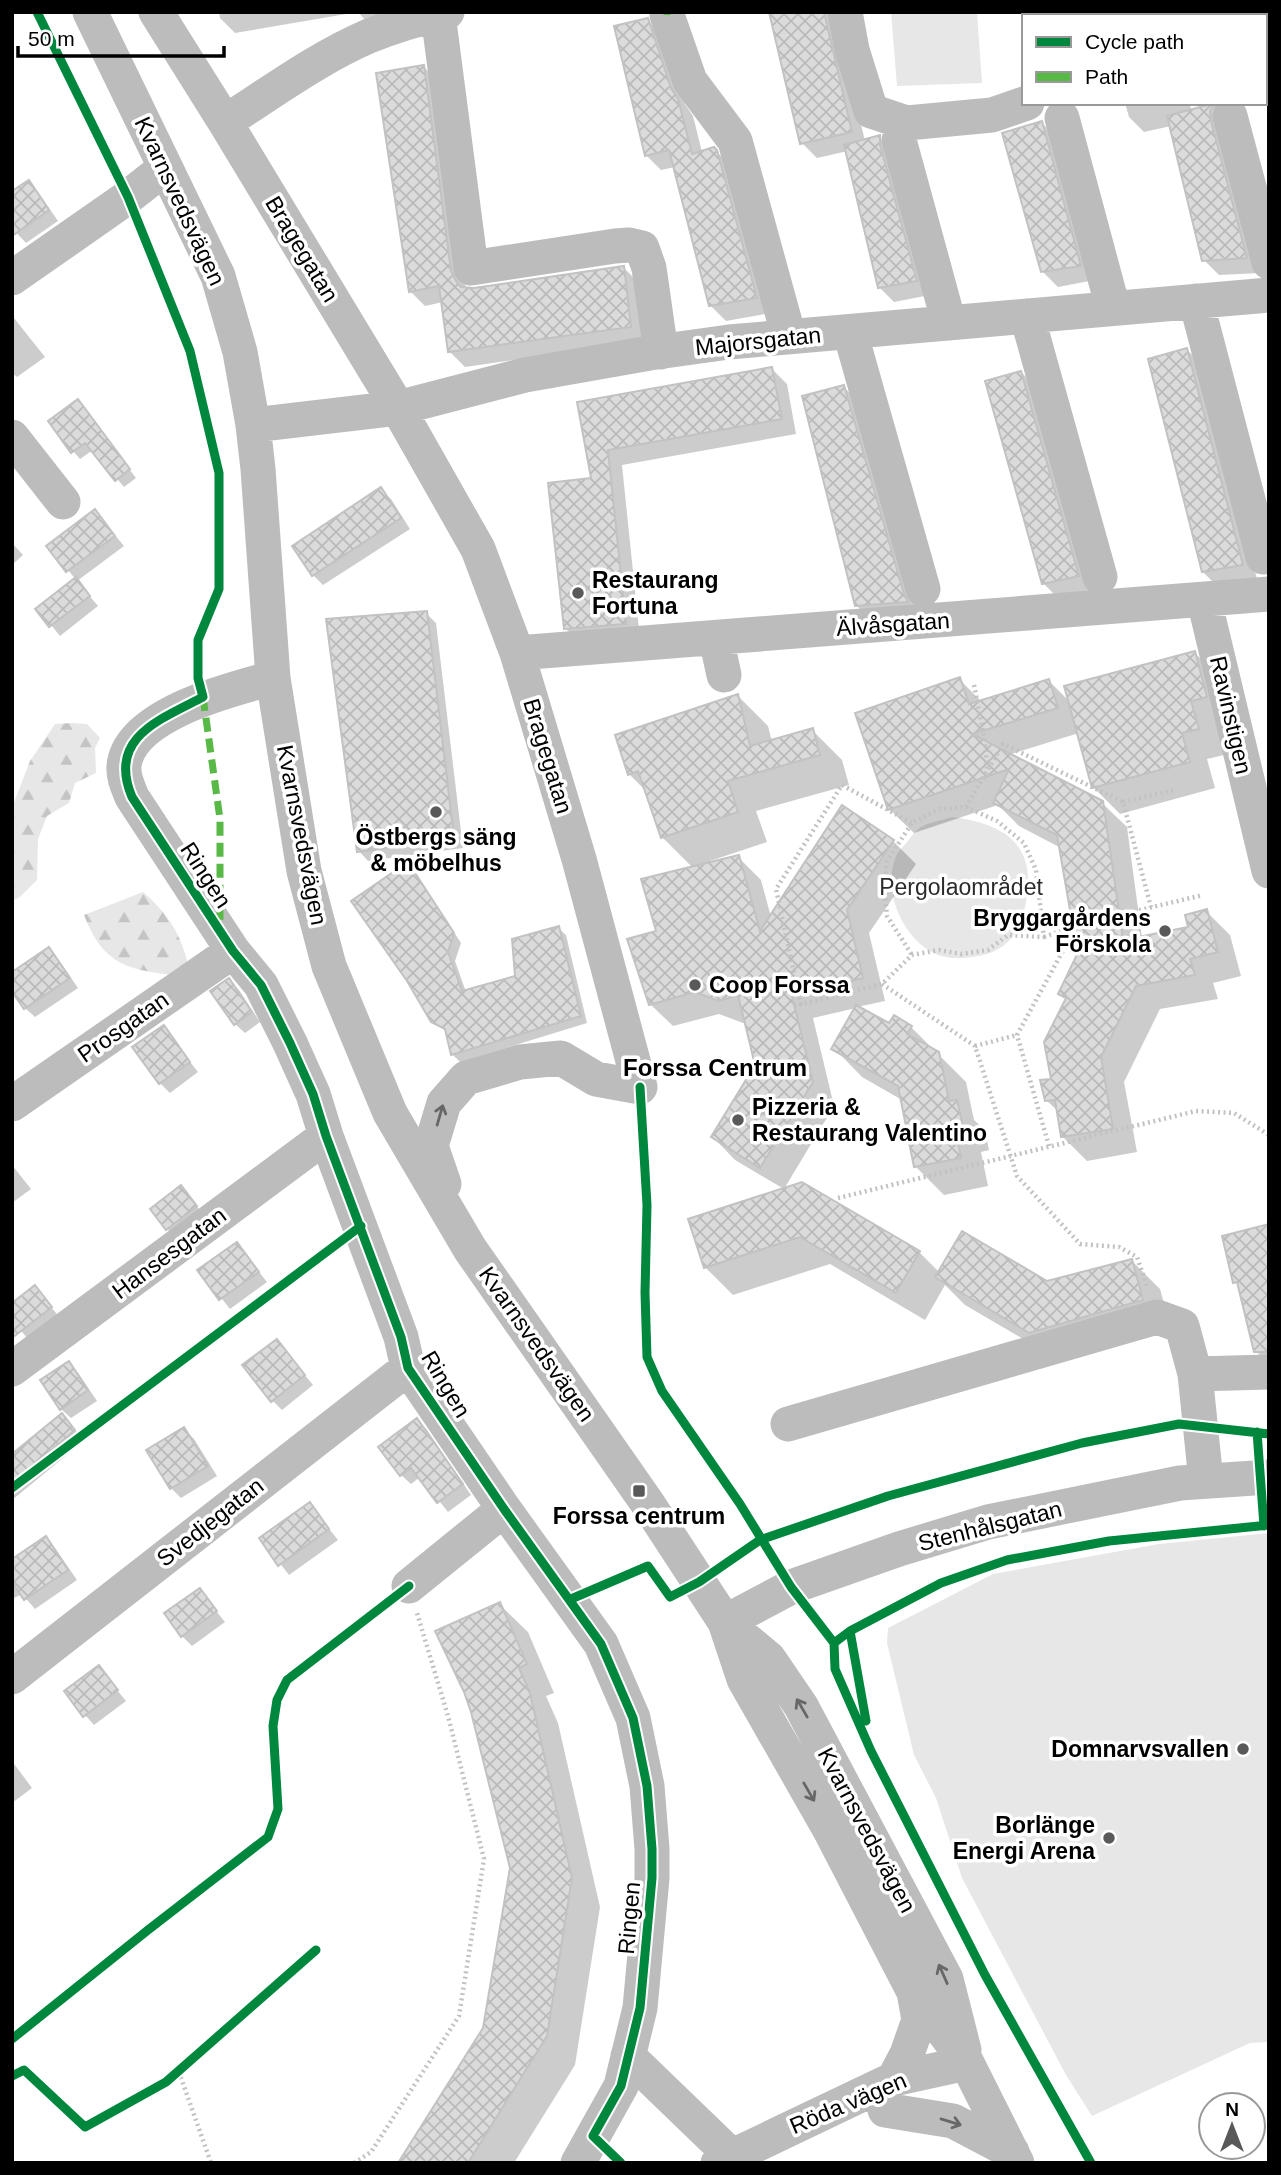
<svg xmlns="http://www.w3.org/2000/svg" width="1281" height="2175" font-family="Arial,sans-serif">
<style>
.forest{fill:url(#forest-firs)}
.park{fill:#e7e7e7}
.shadow{fill:#0003}
.building{fill:url(#building-cross-hatch);stroke:#c2c2c2;stroke-width:2}
.lines{fill:none;stroke-linecap:round;stroke-linejoin:round}
.path{stroke:#c2c2c2;stroke-width:4.5;stroke-dasharray:2 3.5;stroke-linecap:butt}
.minor{stroke:#bcbcbc;stroke-width:35}
.quiet{stroke:#58b947;stroke-width:7;stroke-dasharray:14 7;stroke-linecap:butt}
.cycleway-casing{stroke:#fff;stroke-width:13}
.cycleway{stroke:#00873e;stroke-width:9}
.oneway{stroke:#676767}
.poi-dot{fill:#595959;stroke:#fff;stroke-width:2.5}
.labels{text-anchor:middle;stroke-width:7;stroke-linejoin:round;paint-order:stroke}
.street-label{font-size:23px;fill:#000;stroke:#fff}
.poi-label{font-size:23px;font-weight:bold;fill:#000;stroke:#fff;text-anchor:start}
.park-label{font-size:23px;fill:#2b2b2b;stroke:#fff}
.neighbourhood-label{font-size:24px;font-weight:bold;fill:#000;stroke:#fff}
</style>
<defs>
<pattern id="forest-firs" width="22" height="20" patternUnits="userSpaceOnUse" patternTransform="scale(1.75)"><rect width="22" height="20" fill="#e7e7e7"/><path d="M5 1l3.5 6h-7zM16 11l3.5 6h-7z" fill="#c4c4c4"/></pattern>
<pattern id="building-cross-hatch" width="8" height="8" patternUnits="userSpaceOnUse" patternTransform="scale(1.75)"><rect width="8" height="8" fill="#dbdbdb"/><path d="M0 0l8 8M0 8l8-8" fill="none" stroke="#bababa"/></pattern>
</defs>
<rect width="100%" height="100%" fill="#fff"/>
<path class="forest" d="M72,723L87,724L100,738L95,748L96,773L75,783L69,803L47,816L38,839L37,880L20,897L12,901V808L30,761L55,724Z
M143,892C168,914 179,931 188,963L181,976C130,970 104,967 84,915Z"/>
<path class="park" d="M891,12H977L982,83L897,86Z
M952,817C1012,825 1039,849 1024,912C1019,934 1005,950 983,955C969,958 956,960 941,956C904,944 880,890 897,854C899,850 904,846 907,842C911,837 916,830 921,827C930,822 943,820 952,817Z
M1269,1533V2042L1250,2043L1092,2116L1066,2075L962,1878L936,1798L914,1755L887,1643L888,1628L993,1574L1159,1544Z"/>
<path class="shadow" d="M219,12H432L367,22L358,12L235,33L220,18Z
M771,12H834L865,141L879,137L894,152L930,295L894,302L879,287L848,151L817,158L802,143Z
M1099,12H1163L1164,16H1100Z
M647,20L662,35L685,104L693,116L702,152L714,149L729,164L771,313L726,321L711,306L675,167L661,170L646,155Z
M424,67L439,82L466,289L623,267L638,282L645,341L465,367L450,352L443,302L425,306L410,291Z
M1125,103H1189L1192,111L1215,104L1229,119L1261,273L1219,275L1204,260L1171,126L1144,132L1129,117Z
M1042,123L1057,138L1095,280L1058,287L1043,272Z
M28,182L38,192L58,221L26,243L12,228Z
M14,318L45,357L17,377L12,373V320Z
M1187,350L1202,364L1257,579L1218,587L1203,572Z
M772,369L787,384L796,434L622,465L640,639L580,643L565,628L593,480L579,403Z
M1021,372L1036,387L1093,591L1058,598L1043,583Z
M844,387L858,402L921,617L871,620L856,605Z
M78,401L136,478L124,487L93,450L80,459L73,451Z
M381,490L391,499L410,529L323,585L313,575Z
M95,511L124,546L77,581L98,606L60,636L38,609L76,580L49,546Z
M12,543L23,555L12,565Z
M426,613L436,623L463,848L368,861L359,851Z
M1195,653L1221,679L1224,755L1207,759L1215,788L1120,814L1093,787L1079,733L1008,755L1102,803L1127,827L1142,938L1190,928L1206,911L1230,935L1241,976L1213,983L1218,999L1160,1009L1124,1082L1137,1152L1087,1161L1063,1137L1059,1112L1046,1100L1053,1080L1067,1000L1060,993L1084,944L1077,938L1061,848L1019,826L998,805L914,833L889,809L959,679L982,702L1049,681L1071,703Z
M738,696L768,726L772,742L812,730L842,760L849,785L756,811L767,842L710,861V864L738,857L761,880L771,917L893,841L916,864L869,933L885,1001L857,1007L890,1026L911,1027L966,1082L974,1120L985,1130L989,1150L981,1152L988,1186L944,1195L915,1166L902,1100L862,1077L834,1048L856,1008L813,1018L834,1106L784,1189L735,1160L713,1137L756,1065L746,1022L743,1023L719,1014L673,1026L650,1004L658,932L693,868L662,837L646,791L629,774Z
M408,864L415,872L461,943L455,961L466,992L517,977L558,928L566,935L587,1023L460,1062L452,1054L448,1032L432,1021Z
M49,949L58,959L78,988L35,1017L25,1008Z
M229,980L239,990L260,1022L245,1033L235,1024Z
M163,1027L198,1072L170,1093L160,1083Z
M12,1165L31,1189L12,1203Z
M801,1184L919,1252L939,1272L1046,1283L1132,1261L1160,1289L1171,1328L1059,1360L965,1305L945,1285L925,1320L830,1264L733,1295L705,1267Z
M190,1197L205,1217L177,1238L167,1229Z
M1269,1226V1364L1256,1351L1240,1287L1235,1282Z
M237,1244L267,1282L230,1309L200,1271Z
M35,1287L60,1318L30,1341L12,1321Z
M277,1341L313,1385L282,1410L272,1400Z
M68,1363L78,1373L97,1401L71,1418L61,1409Z
M417,1420L427,1430L471,1495L448,1512L420,1477L411,1484L401,1475Z
M71,1425L84,1441L12,1500V1457Z
M184,1429L194,1439L217,1476L181,1498L171,1488Z
M309,1504L338,1540L289,1575L261,1539Z
M45,1538L55,1548L77,1580L35,1609L22,1594L12,1599V1561Z
M199,1590L225,1622L192,1646L182,1636Z
M499,1604L528,1632L554,1693L546,1696L558,1723L600,1907L575,2065L514,2163H400L485,2028L511,1868Z
M99,1668L126,1701L94,1725L85,1715Z
M12,1761L32,1788L12,1803Z"/>
<path class="building" d="M769,12H824L852,132L800,144Z
M648,18L671,88L678,99L692,154L714,147L717,150L757,298L709,306L669,150L645,156L614,26Z
M424,65L451,271L456,281L461,287L474,288L624,266L631,327L448,352L439,286L409,292L376,73Z
M1215,103L1210,111L1211,121L1247,258L1202,261L1167,116Z
M1042,121L1081,266L1041,272L1002,133Z
M880,135V145L917,281L878,288L844,145Z
M29,180L49,210L12,236V191Z
M1187,348L1243,565L1202,572L1148,359Z
M772,367L782,419L608,450L626,624L564,629L548,483L591,478L577,402Z
M1021,371L1079,576L1042,584L985,381Z
M844,385L904,594L908,602L855,606L802,396Z
M78,399L130,469L115,481L85,443L71,453L48,421Z
M381,487L401,518L312,576L292,546Z
M95,509L115,536L66,572L46,546Z
M76,577L90,596L49,627L35,609Z
M427,611L454,838L357,852L326,619Z
M1195,651L1207,697L1191,701L1199,729L1182,733L1190,762L1092,788L1064,686Z
M960,677L969,704L1049,679L1058,708L972,734L1103,801L1123,940L1188,927L1185,915L1207,909L1218,952L1190,959L1195,975L1136,986L1101,1057L1113,1129L1061,1137L1055,1100L1045,1101L1040,1080L1051,1079L1044,1042L1066,998L1058,994L1083,942L1075,939L1057,835L993,803L1009,769L888,810L855,713Z
M738,694L750,746L813,728L820,755L728,781L738,812L661,838L638,771L628,775L615,735Z
M842,805L894,840L847,910L863,978L792,996L813,1082L760,1168L711,1137L755,1065L738,995L719,1001L695,992L649,1005L627,939L656,931L641,879L739,855L760,931Z
M408,862L454,933L448,952L462,991L515,976L512,939L559,926L581,1016L451,1055L445,1029L431,1022L407,981L351,901Z
M49,947L70,978L24,1009L12,992V972Z
M229,978L252,1012L234,1025L210,991Z
M856,1005L889,1023L894,1015L912,1026L907,1034L939,1052L949,1101L957,1100L962,1122L954,1124L961,1158L914,1167L898,1086L831,1049Z
M164,1025L190,1062L159,1084L132,1047Z
M802,1182L920,1251L896,1293L800,1237L704,1268L688,1219Z
M181,1185L197,1206L166,1230L150,1209Z
M1269,1224V1352H1254L1237,1282L1233,1283L1222,1236Z
M962,1231L1047,1281L1132,1259L1143,1300L1029,1333L935,1277Z
M237,1242L259,1272L219,1300L197,1270Z
M35,1285L52,1307L12,1338V1303Z
M277,1339L305,1375L271,1402L242,1365Z
M69,1361L88,1390L60,1410L40,1380Z
M62,1413L75,1430L12,1483V1454Z
M417,1418L463,1484L437,1503L411,1468L400,1476L378,1447Z
M184,1427L208,1466L170,1489L146,1450Z
M310,1502L329,1529L278,1566L259,1538Z
M46,1536L68,1570L24,1600L12,1582V1559Z
M200,1588L217,1611L181,1637L164,1613Z
M500,1602L527,1664L519,1668L530,1693L572,1878L547,2036L468,2163H398L483,2028L510,1868L471,1712L464,1692L435,1631Z
M99,1665L118,1690L83,1717L64,1691Z"/>
<g class="lines">
<path class="path" d="M974,685L985,741L987,770
M1123,802L1174,790
M966,807L1003,744L1123,802L1151,907
M1044,937L1077,925L1203,895
M882,984L975,1046L1017,1176L1080,1244L1119,1247L1137,1257L1148,1289
M801,1005L776,889L842,785L912,823
M794,1006L882,984L912,955L939,950L961,954L988,950L1008,935L1044,937L1036,870L1024,843L997,821L966,807L939,809L912,823L887,861L884,885L887,916L912,955
M975,1046L1017,1035
M1049,1146L1017,1035L1077,925
M838,1198L1196,1111L1234,1113L1269,1135
M179,2072L211,2163
M354,2163L371,2152L459,2016L484,1859L448,1716L417,1613"/>
<path class="minor" d="M90,12L218,276L240,352L253,425L258,469L273,678L304,871L329,966L390,1113L470,1249L648,1504L725,1622L744,1679L829,1828L914,1992L967,2063L1017,2163
M156,12L225,122L398,408L478,549L517,653L579,859L640,1087L596,1079L561,1058L520,1062L466,1078L444,1103L431,1146L444,1184
M845,12L852,50L871,111L907,123L992,115L1027,103
M1175,12L1176,16
M438,14L471,268L615,246L629,245L642,248L649,268L661,352
M667,15L690,81L735,141L789,337
M1076,16L1077,12
M1230,116L1269,262
M1062,118L1113,308
M225,122C272,92 318,58 369,36C394,26 421,18 447,12
M899,140L949,323
M12,278L128,197L165,168
M1196,301L1263,557
M1027,316L1100,577
M850,332L923,589
M253,425L398,408L525,375L650,353L729,342L1269,295
M12,437L63,502
M1204,600L1269,871
M716,638L724,675
M517,653L1269,594
M273,678C232,689 129,714 124,766C123,777 128,787 132,797L233,951L261,985L290,1043L313,1094L326,1136L401,1337L408,1368L504,1509L601,1644L633,1718L647,1786L652,1849V1878L640,2008L621,2086L578,2163
M12,1104L233,951
M12,1369L326,1136
M1195,1374L1269,1372
M788,1424L1157,1317L1182,1326L1195,1374L1206,1481
M409,1586L504,1509
M725,1622L791,1587L899,1549L988,1522L1180,1483L1269,1477
M725,1622L769,1659L801,1706L946,1979L964,2050
M12,1677L408,1368
M628,2056L739,2163
M894,2079L907,2054L919,2020L914,1992
M885,2110L953,2121L1012,2152
M718,2163L894,2079L967,2063"/>
<path class="quiet" d="M667,12V15
M203,697L220,819V927"/>
<defs>
<path id="cycleway" d="M37,12L128,197L190,351L219,473V589L198,640V678L203,697C159,720 107,738 132,797L233,951L261,985L290,1043L313,1094L326,1136L401,1337L408,1368L504,1509L601,1644L633,1718L647,1786L652,1849V1878L640,2008L621,2086L593,2136L621,2163
M640,1087L647,1205L645,1293L647,1357L662,1391L740,1504L791,1587L834,1643L835,1669L871,1751L985,1975L1091,2163
M1257,1432L1264,1526
M12,1488L361,1226
M571,1599L648,1566L670,1597L699,1582L760,1540L888,1496L1082,1443L1179,1424L1269,1434
M850,1631L866,1721
M834,1643L850,1631L941,1583L1007,1560L1109,1541L1269,1525
M12,2039L148,1930L268,1837L278,1809L273,1726L277,1700L287,1680L409,1586
M12,2076L24,2070L85,2127L166,2082L316,1950"/>
</defs>
<use href="#cycleway" class="cycleway-casing"/>
<use href="#cycleway" class="cycleway"/>
</g>
<defs><path id="oneway-shaft" d="M-6 0H5M1.5-3L5.5 0L1.5 3" fill="none" stroke-width="1.6" stroke-linecap="round" stroke-linejoin="round" transform="scale(1.75)"/></defs>
<g class="oneway">
<use href="#oneway-shaft" transform="translate(440 1115) rotate(-74)"/>
<use href="#oneway-shaft" transform="translate(802 1708) rotate(-120)"/>
<use href="#oneway-shaft" transform="translate(809 1792) rotate(60)"/>
<use href="#oneway-shaft" transform="translate(943 1974) rotate(-114)"/>
<use href="#oneway-shaft" transform="translate(951 2122) rotate(17)"/>
</g>
<g class="poi-dot">
<circle cx="578" cy="593" r="7"/>
<circle cx="436" cy="812" r="7"/>
<circle cx="1165" cy="931" r="7"/>
<circle cx="695" cy="985" r="7"/>
<circle cx="738" cy="1120" r="7"/>
<rect x="632" y="1484" width="14" height="14" rx="3.5"/>
<circle cx="1243" cy="1749" r="7"/>
<circle cx="1109" cy="1838" r="7"/>
</g>
<g class="labels">
<g class="street-label">
<text transform="translate(180 201) rotate(65)" y="8">Kvarnsvedsvägen</text>
<text transform="translate(302 249) rotate(59)" y="8">Bragegatan</text>
<text transform="translate(758 341) rotate(-6)" y="8">Majorsgatan</text>
<text transform="translate(893 624) rotate(-4)" y="8">Älvåsgatan</text>
<text transform="translate(1231 715) rotate(77)" y="8">Ravinstigen</text>
<text transform="translate(548 756) rotate(73)" y="8">Bragegatan</text>
<text transform="translate(302 835) rotate(79)" y="8">Kvarnsvedsvägen</text>
<text transform="translate(206 875) rotate(57)" y="8">Ringen</text>
<text transform="translate(123 1027) rotate(-35)" y="8">Prosgatan</text>
<text transform="translate(169 1253) rotate(-37)" y="8">Hansesgatan</text>
<text transform="translate(537 1344) rotate(55)" y="8">Kvarnsvedsvägen</text>
<text transform="translate(446 1384) rotate(59)" y="8">Ringen</text>
<text transform="translate(210 1522) rotate(-38)" y="8">Svedjegatan</text>
<text transform="translate(990 1526) rotate(-14)" y="8">Stenhålsgatan</text>
<text transform="translate(867 1830) rotate(62)" y="8">Kvarnsvedsvägen</text>
<text transform="translate(629 1918) rotate(-85)" y="8">Ringen</text>
<text transform="translate(848 2103) rotate(-23)" y="8">Röda vägen</text>
</g>
<g class="poi-label">
<text x="592" y="588">Restaurang<tspan x="592" dy="26">Fortuna</tspan></text>
<text x="436" y="845" text-anchor="middle">Östbergs säng<tspan x="436" dy="26">&amp; möbelhus</tspan></text>
<text x="1151" y="926" text-anchor="end">Bryggargårdens<tspan x="1151" dy="26">Förskola</tspan></text>
<text x="709" y="993">Coop Forssa</text>
<text x="752" y="1115">Pizzeria &amp;<tspan x="752" dy="26">Restaurang Valentino</tspan></text>
<text x="639" y="1524" text-anchor="middle">Forssa centrum</text>
<text x="1229" y="1757" text-anchor="end">Domnarvsvallen</text>
<text x="1095" y="1833" text-anchor="end">Borlänge<tspan x="1095" dy="26">Energi Arena</tspan></text>
</g>
<g class="park-label">
<text x="961" y="895">Pergolaområdet</text>
</g>
<g class="neighbourhood-label">
<text x="715" y="1076">Forssa Centrum</text>
</g>
</g>
<rect width="1281" height="2175" fill="none" stroke="#000000" stroke-width="28"/>
<rect x="1022" y="14" width="245" height="91" fill="#ffffff" stroke="#999999" stroke-width="2"/>
<rect x="1036" y="37" width="35" height="10" fill="#00873e" stroke="#999999" stroke-width="2"/>
<text x="1085" y="49" font-size="21" fill="#000000">Cycle path</text>
<rect x="1036" y="72" width="35" height="10" fill="#58b947" stroke="#999999" stroke-width="2"/>
<text x="1085" y="84" font-size="21" fill="#000000">Path</text>
<g transform="translate(1232 2126)"><circle r="33" fill="#ffffff" stroke="#999999" stroke-width="2"/>
<path d="M0-5L12 26L0 18L-12 26Z" fill="#595959"/>
<text y="-10" font-size="19" font-weight="bold" text-anchor="middle" fill="#000000">N</text>
</g>
<path d="M18 46v10h206v-10" fill="none" stroke="#000000" stroke-width="3.5"/>
<text x="28" y="46" font-size="21" fill="#000000" stroke="#ffffff" stroke-width="5" paint-order="stroke">50 m</text>
</svg>
